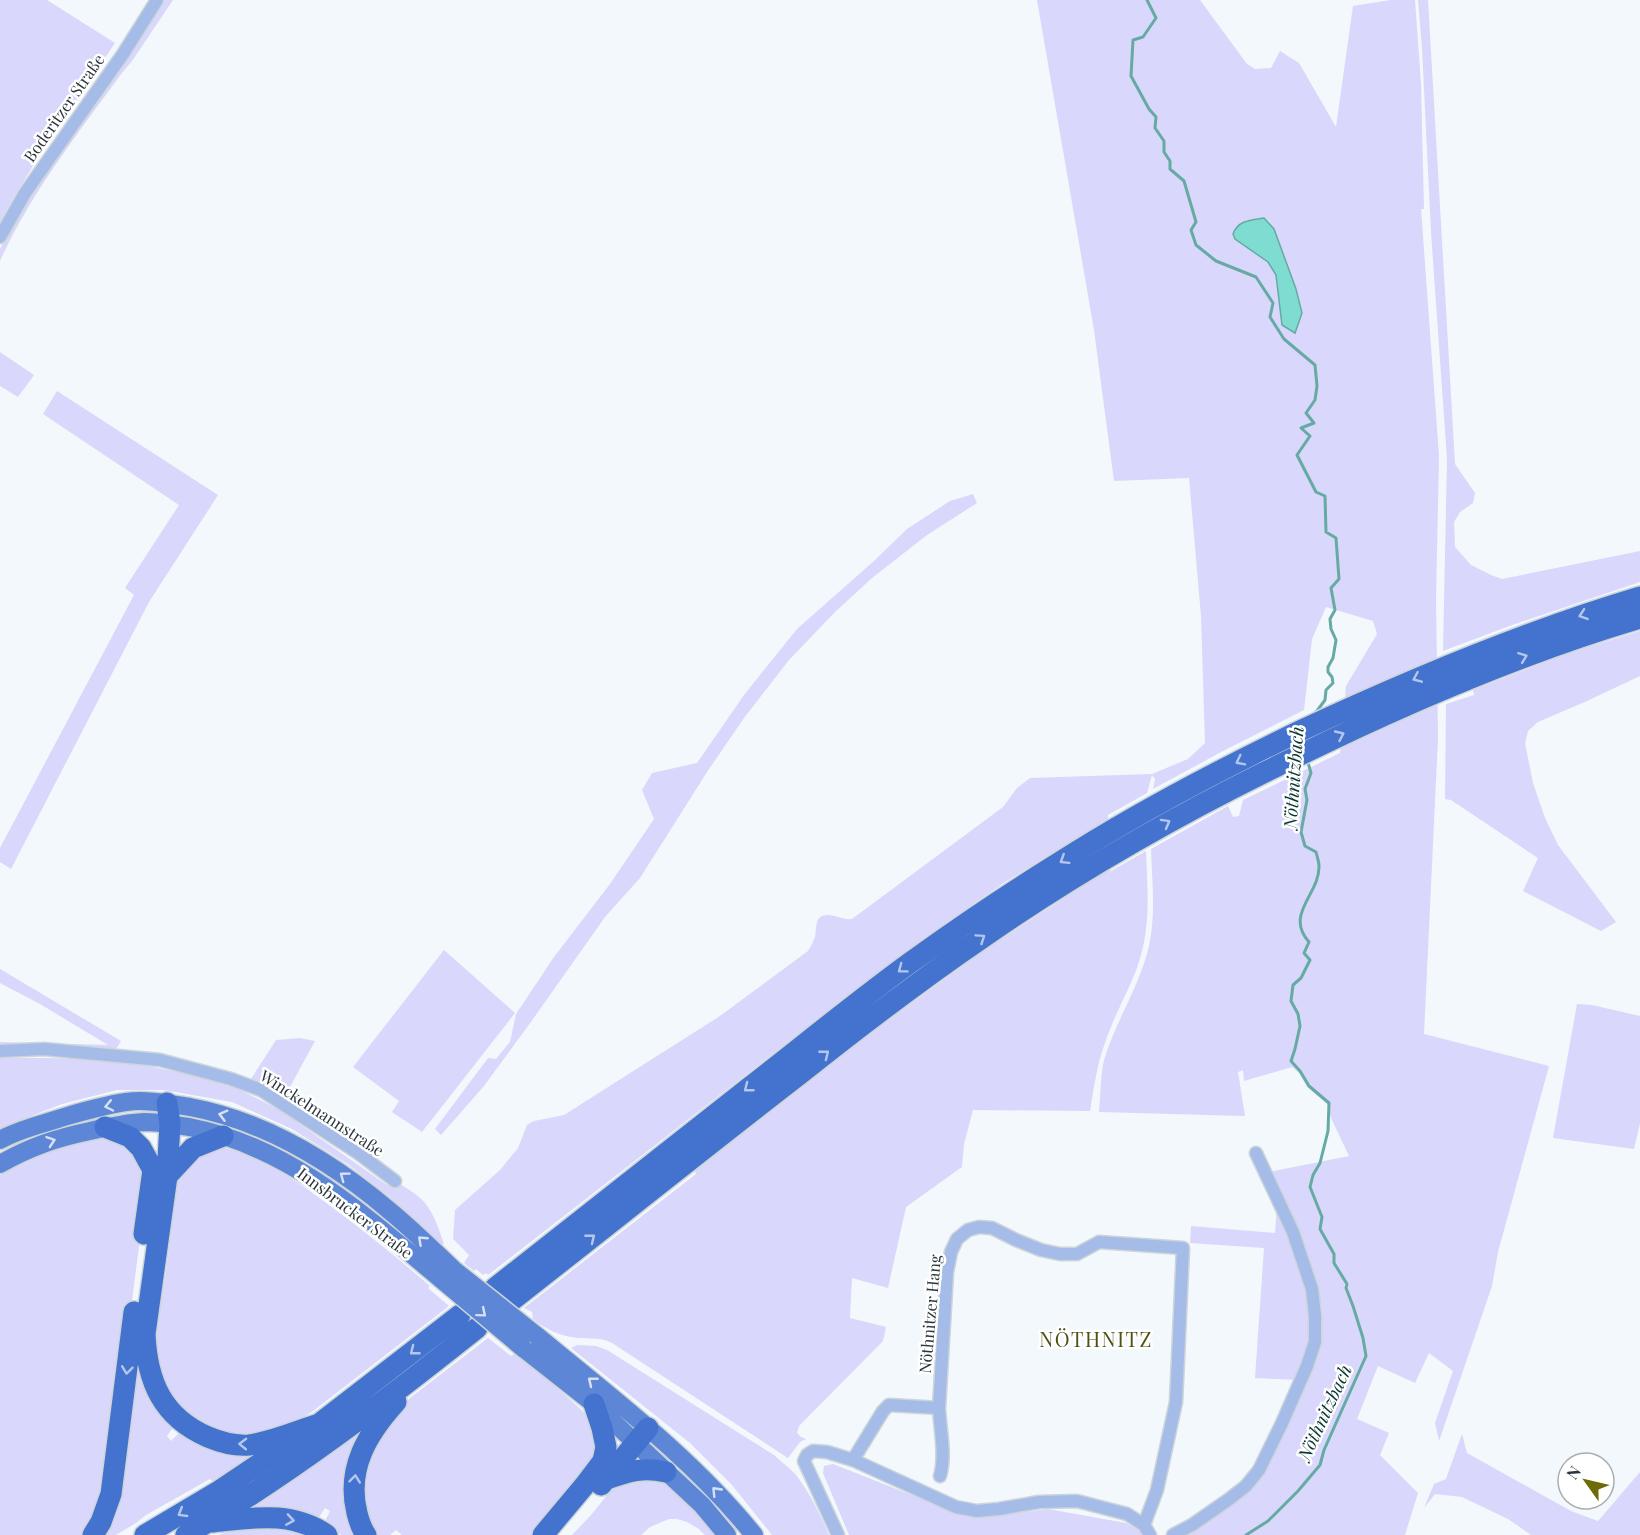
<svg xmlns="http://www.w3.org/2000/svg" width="1640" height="1535" font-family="'Playfair Display',serif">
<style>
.green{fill:#d9d7fb;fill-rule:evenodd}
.water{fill:#7fdcd1;stroke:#66aaa4;stroke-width:1.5}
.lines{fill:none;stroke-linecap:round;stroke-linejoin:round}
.stream{stroke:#66aaa4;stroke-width:3}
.minor-casing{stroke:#ced5d9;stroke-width:15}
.primary-casing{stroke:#ced5d9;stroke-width:21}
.motorway-casing{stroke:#ced5d9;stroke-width:24}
.minor{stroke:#a4bce7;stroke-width:12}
.primary{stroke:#5d87d6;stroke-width:18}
.motorway{stroke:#4373ce;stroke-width:21}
.primary-bridge-casing{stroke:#ced5d9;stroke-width:21;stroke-linecap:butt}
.primary-bridge{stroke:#5d87d6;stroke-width:18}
.oneway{stroke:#b4c7eb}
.oneway2{stroke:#d6e1f5}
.labels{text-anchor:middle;stroke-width:5;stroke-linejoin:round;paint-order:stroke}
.street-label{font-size:16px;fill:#2a353c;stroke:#fff}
.water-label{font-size:18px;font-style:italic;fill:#083631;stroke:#fff}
.quarter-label{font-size:20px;letter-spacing:1.5px;fill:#515013;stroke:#fff}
</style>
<rect width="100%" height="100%" fill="#f2f8fb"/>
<path class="green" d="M0,0H47L115,43L39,155C27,178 11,199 0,223Z
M164,0H173L132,61L122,73C78,133 31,193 0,261V249L17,216L41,178L126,57Z
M1037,0H1200L1247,64L1255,69L1271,68L1280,51L1299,63L1336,127L1353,6L1391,0H1415L1421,84L1424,209H1421L1439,456L1436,599L1438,738L1424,1034L1549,1066L1498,1252L1492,1286L1439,1441L1435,1423L1453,1371L1429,1353L1415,1383L1378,1366L1357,1419L1389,1433L1380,1455L1418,1493L1405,1535H1183L1250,1488L1311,1365L1319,1311L1269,1172L1349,1156L1331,1118L1327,1104L1307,1087L1299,1073L1292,1067L1244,1081L1243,1070L1238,1072L1245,1116L1099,1112C1101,1095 1100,1072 1105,1057C1117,1019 1140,985 1149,946C1156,914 1152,882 1151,849L1228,806L1233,817L1239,816L1243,800L1340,753L1346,686L1377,634L1373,621L1326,607L1312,639L1304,710L1223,751L1153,789L1155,779L1152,775L1147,793L1108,815V819L1005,882L927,936L852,992L488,1275L486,1273L483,1275L476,1269L474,1271L464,1263L469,1255L453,1239L455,1210L500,1170L518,1148L527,1125L534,1121L564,1115L720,1016L808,951C811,946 813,942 815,937C817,928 814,915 828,915C836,915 843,920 852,919L1003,807L1017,788L1030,778L1152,774L1188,759L1205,743L1201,616L1189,478L1114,481L1094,330ZM1268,262L1302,313L1282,324L1276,275Z
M1418,0H1428L1455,464L1475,493L1473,503L1460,512L1454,522L1455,547L1471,565L1491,575L1502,579L1640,551V582L1512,625L1443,651L1447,459L1431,232L1422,48Z
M0,352L34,375L18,397L0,386Z
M57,391L218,495L149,602L11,869L0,862V848L134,595L125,588L179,505L43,414Z
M973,494L977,503L927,535L872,578L835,612L789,660L744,718L707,772L640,878L605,917L533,1019L484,1086L441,1135L435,1129L488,1058L496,1059L510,1042L516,1014L554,957L610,884L654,819L642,790L652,773L697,763L744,695L797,629L874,561L907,529L950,501Z
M1640,631V676L1587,701L1538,722L1528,731L1525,743L1533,783L1545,818L1558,845L1616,922L1601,931L1523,891L1538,858L1451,800L1445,799L1446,704L1474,695L1473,690L1566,654Z
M1146,851C1147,881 1150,912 1144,942C1138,977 1117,1007 1106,1040C1097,1063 1094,1087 1090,1111L973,1110L964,1144L962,1167L906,1207L888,1288L852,1278L850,1318L886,1327L883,1341L799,1426L797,1433L801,1437L806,1439L800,1442L788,1458L612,1343C601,1337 590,1339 578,1338C560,1336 547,1330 533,1319L532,1312L524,1308L696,1174L695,1171L872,1032L986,949L1109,869L1111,871Z
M444,950L515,1013L422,1132L392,1112L399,1101L353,1067Z
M0,969L121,1041L115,1051L0,1048V1042L108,1045L40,1004L0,983Z
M1577,1004L1592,1005L1640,1016V1123L1634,1149L1553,1138Z
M300,1038L315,1041L285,1096L251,1079L276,1040Z
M0,1058H47L118,1060L187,1074L236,1088L278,1109L387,1185L395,1181C403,1186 412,1191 419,1197C433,1209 438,1227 444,1244H439L391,1198L349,1165L292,1129L232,1102L164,1090H117L62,1104L13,1123L0,1129Z
M106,1136L126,1142L140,1156L146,1192L108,1487L87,1535H0V1175C32,1154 68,1144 106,1136Z
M220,1147C263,1155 302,1185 337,1211C369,1235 400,1260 430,1286L428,1288L449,1306L313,1411L286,1428L268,1436H228L179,1412L156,1370L154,1320L165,1279L178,1177L203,1150Z
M1277,1205L1309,1290L1312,1333L1298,1380L1255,1378L1264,1248L1190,1243L1191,1226L1275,1233Z
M488,1338L511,1356L514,1354C541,1372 564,1394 588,1416L586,1418L588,1420L596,1438L595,1455L536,1535H402L396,1530L390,1535H371L359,1473L388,1420L410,1398Z
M577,1345L596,1346L607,1350L774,1455C781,1462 790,1468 796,1475C810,1493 820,1514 829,1535H772L732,1485L690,1443L571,1348Z
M135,1347L173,1427L167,1436L171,1441L178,1434L186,1432L257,1452L213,1481L210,1479L146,1515L136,1523L116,1535H100Z
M366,1427L360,1535H342L328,1527L326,1519L330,1511L325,1508L319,1517L315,1519L250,1510Z
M1462,1434L1467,1453L1571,1511L1598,1521L1640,1472V1535H1531L1508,1519L1462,1497L1435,1494L1424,1508L1434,1484L1446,1479Z
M833,1464L965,1516L1010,1514L1048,1509L1126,1523L1144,1533V1535H849L823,1473L824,1466Z
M658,1478L670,1485L720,1535H705L699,1529L687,1522L677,1519H669L650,1527L641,1535H572L591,1515L613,1488L615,1489L621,1484L624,1485L634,1481L635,1483L639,1482V1479Z
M258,1524L314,1535H218L242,1527Z"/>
<path class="water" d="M1264,218L1274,229L1296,289L1302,313L1295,333L1282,325L1276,275L1268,262L1235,239L1233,234C1238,220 1251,220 1264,218Z"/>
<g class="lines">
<path class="stream" d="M1147,0L1156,18L1143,37L1133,40L1131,76L1149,109L1156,117L1155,128L1164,141V152L1170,161V169L1184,181L1196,222L1191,230L1196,245L1216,261L1256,277L1273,303L1270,317L1284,339L1315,365L1317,386L1315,400L1306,413L1314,423L1301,428L1310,436L1297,455L1316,492L1325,496L1326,532L1336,538L1339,579L1331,588L1335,610L1330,619L1331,629L1336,640L1333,658L1328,667V672L1332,677L1333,683L1326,690L1325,700L1314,715
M1246,1535L1268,1521L1298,1491L1320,1465L1324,1450L1366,1356L1363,1338L1353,1306L1346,1288L1347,1284L1334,1263V1254L1320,1229L1322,1217L1310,1187L1313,1175L1320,1163L1328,1131L1329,1103L1309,1086L1300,1071L1291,1061L1295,1049L1300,1026L1298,1014L1291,1001L1293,985L1301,978L1310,960L1304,953L1309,942C1284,914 1320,894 1319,866C1319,862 1317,856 1316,852L1305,846L1301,832L1307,800L1305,789L1311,773L1307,759"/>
<defs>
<path id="minor" d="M0,237L25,193L123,54L157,0
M0,1051L44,1049L160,1060L231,1079L261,1090L358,1153L395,1181
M939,1408C940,1429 946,1455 940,1476
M853,1460L883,1411L889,1405L939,1408L947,1272L951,1252L957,1239L968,1230L979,1227L992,1228L1016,1240L1041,1250L1060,1254H1077L1099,1242L1183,1248L1176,1402L1157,1490L1144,1525
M838,1535L804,1461L807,1455L813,1451L827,1452L853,1460L956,1507L977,1511L999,1509L1039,1502L1077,1501L1127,1514L1144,1525L1150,1535
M1173,1535L1192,1525L1228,1500L1246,1486L1259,1470L1282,1423L1307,1366L1315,1342V1316L1312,1289L1293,1232L1256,1153"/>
<path id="primary" d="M0,1140C19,1129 43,1124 64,1117C84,1111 106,1105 126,1102C147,1099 170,1104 190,1107C265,1121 332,1162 390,1211C412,1229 433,1250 454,1270
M0,1164C30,1147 56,1138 90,1131C107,1127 126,1123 144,1122C159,1122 174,1125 189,1127C289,1146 365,1216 441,1279
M537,1336C613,1399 692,1458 754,1535
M523,1348L594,1404L702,1505L727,1535"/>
<path id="motorway" d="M167,1103L170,1124L167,1176L145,1334C147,1381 162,1417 208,1437C220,1442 236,1446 249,1445C272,1442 297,1431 319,1424
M105,1127L130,1137L141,1148L153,1170L144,1234
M167,1176L193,1148L223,1136
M495,1288C580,1220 665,1153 750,1087C804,1045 856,1002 911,962C958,928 1007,895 1057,864C1135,814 1217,771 1300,731C1411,679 1523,632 1640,597
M511,1301C608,1225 703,1149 800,1074C859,1027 919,981 982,938C1083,868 1189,808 1300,755C1410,701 1522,653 1640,618
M607,1479C629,1471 643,1467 666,1472
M601,1485L648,1428
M212,1522C252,1518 291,1510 327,1535
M93,1535L101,1522L111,1494L134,1312
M145,1535L219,1491L319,1424L460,1315
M186,1535C289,1475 384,1402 477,1328
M366,1535C361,1528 359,1521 357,1513C346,1469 367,1434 396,1402
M543,1535L584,1486L603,1461L606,1447L602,1428L594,1404"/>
</defs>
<use href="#minor" class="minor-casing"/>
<use href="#primary" class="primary-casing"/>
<use href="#motorway" class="motorway-casing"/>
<use href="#minor" class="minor"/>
<use href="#primary" class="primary"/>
<use href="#motorway" class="motorway"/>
<defs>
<path id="primary-bridge" d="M454,1270L537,1336
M441,1279L523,1348"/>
</defs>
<use href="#primary-bridge" class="primary-bridge-casing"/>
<use href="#primary-bridge" class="primary-bridge"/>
</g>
<defs><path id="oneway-chevron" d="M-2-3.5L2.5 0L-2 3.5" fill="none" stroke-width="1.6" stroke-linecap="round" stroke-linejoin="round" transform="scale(1.5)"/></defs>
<g class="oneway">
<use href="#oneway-chevron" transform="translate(1583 615) rotate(161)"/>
<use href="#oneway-chevron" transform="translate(1523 657) rotate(-21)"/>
<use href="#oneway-chevron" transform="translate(1417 678) rotate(157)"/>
<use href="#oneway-chevron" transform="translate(1340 735) rotate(-25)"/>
<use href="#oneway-chevron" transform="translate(1240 761) rotate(153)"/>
<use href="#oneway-chevron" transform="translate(1166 823) rotate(-29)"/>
<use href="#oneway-chevron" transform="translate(1064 860) rotate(148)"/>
<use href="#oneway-chevron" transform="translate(981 938) rotate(-34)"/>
<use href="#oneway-chevron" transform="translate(902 969) rotate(143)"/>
<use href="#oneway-chevron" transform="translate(825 1054) rotate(-38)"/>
<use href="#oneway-chevron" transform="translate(748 1088) rotate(142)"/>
<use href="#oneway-chevron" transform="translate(591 1238) rotate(-39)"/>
<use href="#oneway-chevron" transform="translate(414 1351) rotate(142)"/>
<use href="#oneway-chevron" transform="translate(127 1370) rotate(97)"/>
<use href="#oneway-chevron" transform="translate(243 1444) rotate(-179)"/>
<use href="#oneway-chevron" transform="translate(355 1479) rotate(-84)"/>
<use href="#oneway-chevron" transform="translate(182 1513) rotate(149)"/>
<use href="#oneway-chevron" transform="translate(290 1520) rotate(9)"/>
</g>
<g class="oneway2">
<use href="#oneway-chevron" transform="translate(109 1106) rotate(168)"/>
<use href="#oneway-chevron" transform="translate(223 1115) rotate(-165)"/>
<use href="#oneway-chevron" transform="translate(51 1141) rotate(-19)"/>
<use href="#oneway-chevron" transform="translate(344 1176) rotate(-143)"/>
<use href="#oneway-chevron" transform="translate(422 1240) rotate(-137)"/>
<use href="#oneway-chevron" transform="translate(482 1313) rotate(40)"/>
<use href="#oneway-chevron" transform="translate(592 1381) rotate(-141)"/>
<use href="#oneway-chevron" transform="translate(716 1491) rotate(-134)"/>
</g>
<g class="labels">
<g class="street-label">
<text transform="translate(64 108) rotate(-55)" y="6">Boderitzer Straße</text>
<text transform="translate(322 1113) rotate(33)" y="6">Winckelmannstraße</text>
<text transform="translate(355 1213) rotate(37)" y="6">Innsbrucker Straße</text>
<text transform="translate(930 1314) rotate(-85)" y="6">Nöthnitzer Hang</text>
</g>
<g class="water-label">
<text transform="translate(1294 778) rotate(-86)" y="6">Nöthnitzbach</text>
<text transform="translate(1325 1413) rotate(-65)" y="6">Nöthnitzbach</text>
</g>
<g class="quarter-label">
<text x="1096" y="1347">NÖTHNITZ</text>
</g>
</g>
<g transform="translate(1586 1481) rotate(304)"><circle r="28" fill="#ffffff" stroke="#aaaeb1" stroke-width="1.5"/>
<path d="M0-4.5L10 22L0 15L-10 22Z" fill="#6c6b08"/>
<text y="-9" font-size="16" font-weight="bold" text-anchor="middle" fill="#2a353c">N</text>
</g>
</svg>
